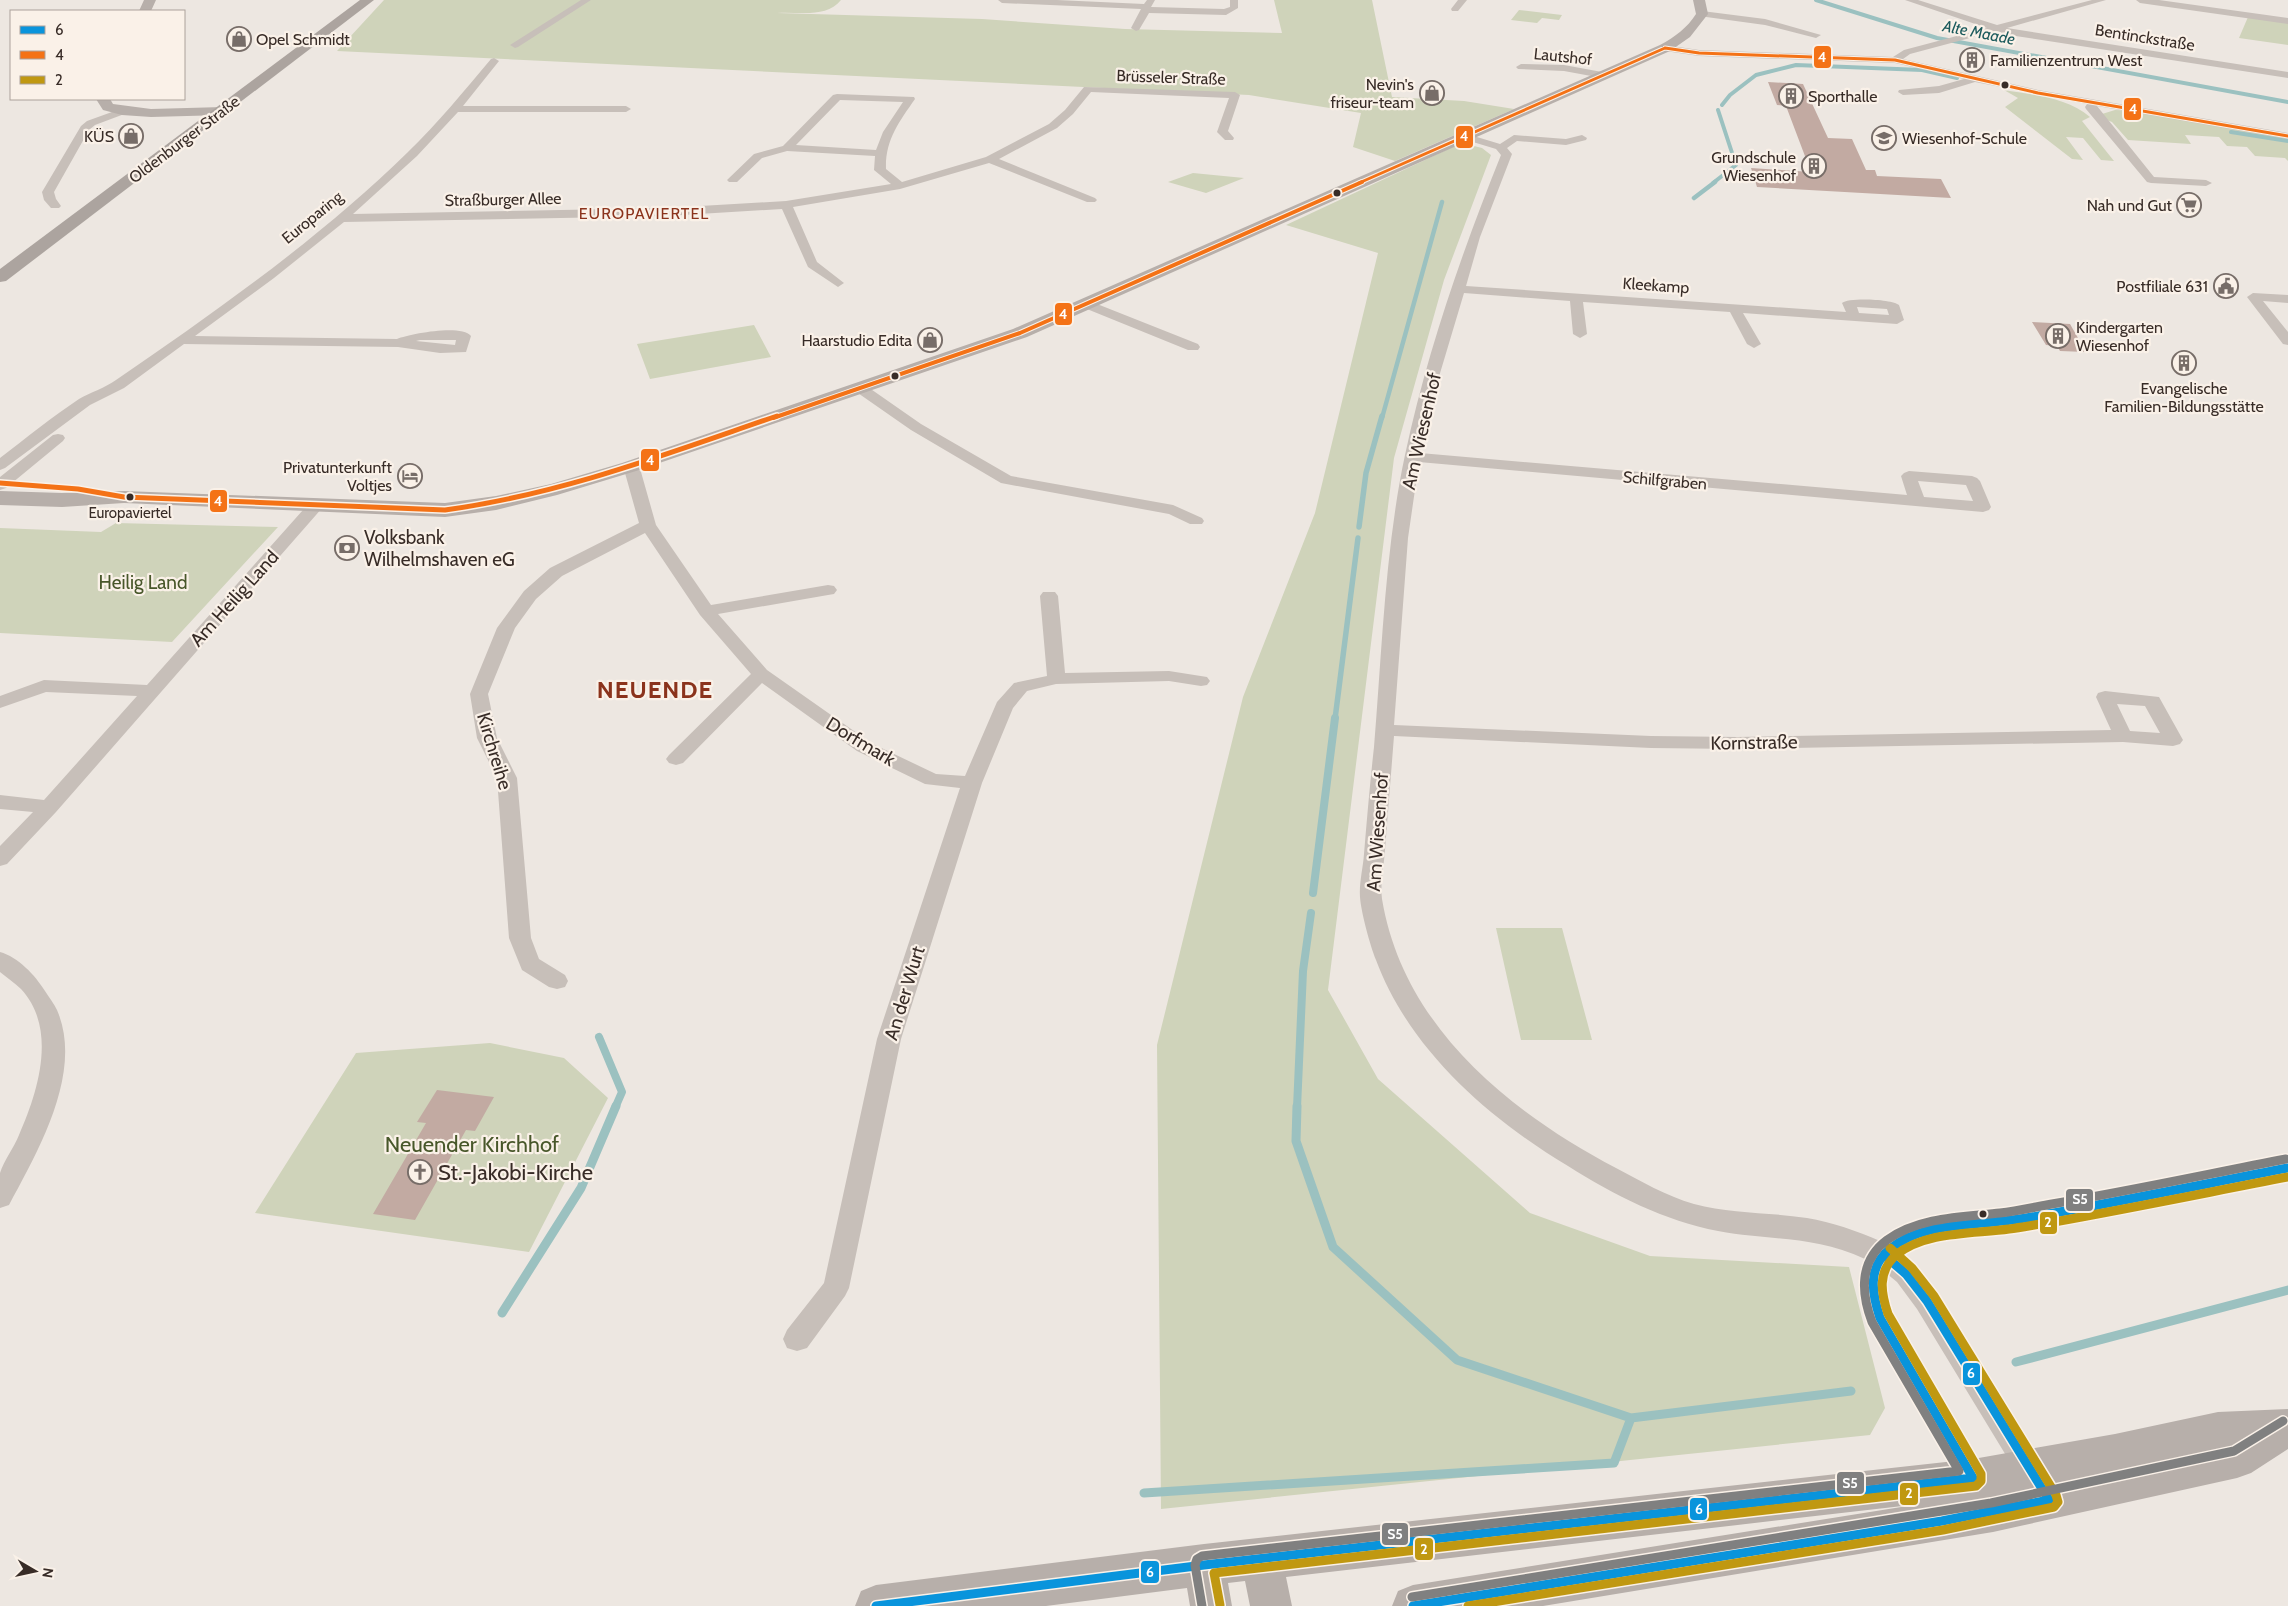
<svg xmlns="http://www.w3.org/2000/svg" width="2288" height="1606" font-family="Cabin,sans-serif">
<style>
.green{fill:#cfd3ba}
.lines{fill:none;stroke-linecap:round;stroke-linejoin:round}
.stream-far4{stroke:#9bc1c0;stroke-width:4}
.stream-far3{stroke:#9bc1c0;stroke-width:4.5}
.stream-far2{stroke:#9bc1c0;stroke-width:5.5}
.stream-far1{stroke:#9bc1c0;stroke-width:8}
.stream{stroke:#9bc1c0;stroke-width:9}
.building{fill:#c2aaa2}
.street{fill:#c7bfb9;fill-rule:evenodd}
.secondary{fill:#b7afaa;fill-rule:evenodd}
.primary{fill:#aca49f;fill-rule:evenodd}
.bus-1-casing{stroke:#faf1e8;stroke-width:12}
.bus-2-far2-casing{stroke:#faf1e8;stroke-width:5}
.bus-2-far1-casing{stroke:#faf1e8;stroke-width:6}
.bus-2-casing{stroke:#faf1e8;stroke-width:8}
.bus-3-casing{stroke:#faf1e8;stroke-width:12}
.bus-4-casing{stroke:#faf1e8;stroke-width:12}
.bus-1{stroke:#0994dc;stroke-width:9}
.bus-2-far2{stroke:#f47216;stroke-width:3}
.bus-2-far1{stroke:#f47216;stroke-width:4}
.bus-2{stroke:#f47216;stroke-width:5}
.bus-3{stroke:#c09811;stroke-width:9}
.bus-4{stroke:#808080;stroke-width:9}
.bus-dot{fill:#382c27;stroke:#faf1e8;stroke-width:2}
.labels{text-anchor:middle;stroke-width:4.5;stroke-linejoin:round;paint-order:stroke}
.far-bus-label{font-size:15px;fill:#382c27;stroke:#faf1e8}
.far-water-label{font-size:16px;font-style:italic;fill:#1b5a5c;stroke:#faf1e8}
.far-street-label{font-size:16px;fill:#382c27;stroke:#faf1e8}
.far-poi-label{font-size:16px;fill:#382c27;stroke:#faf1e8;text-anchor:end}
.far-neighbourhood-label{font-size:16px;letter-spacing:1px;fill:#8b331c;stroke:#faf1e8}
.street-label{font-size:19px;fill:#382c27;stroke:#faf1e8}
.poi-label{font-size:19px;fill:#382c27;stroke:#faf1e8;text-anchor:start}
.park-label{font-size:19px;fill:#48572a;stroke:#faf1e8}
.near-park-label{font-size:22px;fill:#48572a;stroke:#faf1e8}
.near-poi-label{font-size:22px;fill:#382c27;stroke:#faf1e8;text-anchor:start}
.district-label{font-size:24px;font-weight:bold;letter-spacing:1px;fill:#8b331c;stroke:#faf1e8}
.line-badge{stroke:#faf1e8;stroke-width:2}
.badge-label{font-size:14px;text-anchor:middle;font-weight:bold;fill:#fff}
</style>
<rect width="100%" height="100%" fill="#ede7e1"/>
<path class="green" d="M384,0H841C826,19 798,11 777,13L982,19L1125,29L1282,33L1274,0H1372L1392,97L1464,101L1514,109L1395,161L1353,147L1361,113L1249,95L337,51Z
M1519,10L1562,15L1559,20L1542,18L1537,23L1511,20Z
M2248,17L2288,22V45L2239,38Z
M2004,90C2032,95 2067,97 2090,117L2082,121L2114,161L2101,160L2083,138L2066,137L2083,160L2072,159L2005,107L2018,98Z
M2115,110L2144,111L2288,136V161L2285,158L2255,156L2247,147L2227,146L2219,137L2185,135L2191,144L2128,140L2112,122L2104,119L2102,114Z
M1470,145L1482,148L1491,155L1444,280L1394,458L1328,990L1378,1079L1530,1213L1650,1256L1849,1267L1885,1408L1870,1435L1161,1509L1157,1045L1243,697L1315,513L1378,253L1286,225L1455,146Z
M1193,173L1244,178L1206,193L1168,182Z
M754,325L771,357L650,379L637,344Z
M116,523L278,527L172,642L0,633V528L101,532Z
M1496,928H1562L1592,1040H1521Z
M490,1043L564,1058L608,1098L529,1252L255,1213L356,1053Z"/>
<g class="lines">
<path class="stream-far4" d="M1816,0L1937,38L2288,102
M1722,105L1730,95L1756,75L1796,65L1922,70L1957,78
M2231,132L2288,141
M1713,183L1736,165L1718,110"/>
<path class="stream-far3" d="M1694,198L1715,182
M1382,418L1442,202"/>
<path class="stream-far2" d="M1359,527L1366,473L1382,416
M1335,719L1358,538"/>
<path class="stream-far1" d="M1313,893L1335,718
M599,1037L622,1092L615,1108
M1297,1108L1303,971L1311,913"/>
<path class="stream" d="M1297,1106L1296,1141L1333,1247L1457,1360L1631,1418L1851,1391
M502,1313L581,1188L616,1106
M2016,1362L2288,1290
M1144,1493L1614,1463L1631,1418"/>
</g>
<path class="building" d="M1768,82L1803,84L1828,138L1852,139L1866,170H1875L1877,176L1941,179L1951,198L1757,187L1751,168L1811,172L1786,106L1777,105Z
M2032,322L2070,324L2086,352L2060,351L2057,346L2046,345Z
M437,1090L494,1097L475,1131L466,1130L415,1220L373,1214L426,1123L417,1122Z"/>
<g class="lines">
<path class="street" d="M581,0H591L518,47L515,48L510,45Z
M998,0H1057L1144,4L1147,0H1155L1151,7L1224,9L1230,7V0H1238V8L1226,15L1149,13L1139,30L1136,31L1131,28L1141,9L1002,3Z
M1458,0H1467L1458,11H1452L1451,9Z
M1905,0H1918L1997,25L2092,0H2106L2007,28L2288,72V78L2009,35L1996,31L1910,54L1903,59L2038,90L2288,133V139L2097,106L2154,177L2206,180L2212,183L2206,186L2151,183L2147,182L2086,109L2085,107L2087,104L1975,82L1939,93L1903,95L1898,92L1899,90L1939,86L1964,79L1895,63L1699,56L1665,51L1660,48L1665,45L1699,50L1893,57L1904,50L1987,28Z
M2136,0H2159L2288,18V24L2140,3Z
M1702,11L1765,19L1821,35L1816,38L1765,25L1699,16V12Z
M494,58L499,61L463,106H626L631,109L626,112H458L417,156L353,214L666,208L786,201L891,184L874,170L875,156L787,151L762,158L737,182H729L727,180L754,154L783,146L833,95L837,94L914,97L915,99C899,122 885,140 886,169L902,182L986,157L1049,124L1065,110L1084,87L1235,92L1240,95L1228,131L1234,138L1233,140H1225L1217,132L1229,98L1091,92L1073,114L1057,128L999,159L1095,198L1097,200L1095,202H1087L989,163L900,189L793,207L817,262L844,283L838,287L808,267L782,209L666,216L344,222L274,278L195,336L397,339C410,334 461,324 471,336L466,352L440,353L398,347L184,344L124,388L90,405L5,468L0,470V458C26,438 52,417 79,399C91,392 105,388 116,380C217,311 320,238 408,152C438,123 464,91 491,59ZM840,100L903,102L883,132L876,150L796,145ZM420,340H456L455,345L416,341Z
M1521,64L1564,65L1602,72L1607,75L1602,78L1564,71L1518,69L1516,67Z
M123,108L128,111L127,113L95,125L89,130L54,192L56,199L61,206L59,208H51L44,200L42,192L81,126L87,121Z
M1467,134L1500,144L1514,135L1566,139L1582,135L1587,138L1586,140L1566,145L1517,141L1507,148L1512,154L1480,237L1466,286L1846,312L1842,303C1848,297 1893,299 1899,305L1904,320L1897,324L1743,313L1761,344L1754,348L1747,344L1730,312L1583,302L1587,334L1580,338L1573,334L1570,301L1464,293L1435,390L1420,453L1907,495L1901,476L1904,473L1909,471L1972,476L1977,478L1980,481L1991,507L1989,510L1983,512L1419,462L1408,538L1394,725L1651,736L1737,737L2111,730L2096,697L2098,693L2105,691L2159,697L2183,740L2180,744L2173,746L2123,742L1737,749L1651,748L1394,736C1391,774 1388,812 1385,850C1384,865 1380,884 1382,899C1403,1026 1508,1111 1616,1168C1641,1181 1666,1196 1694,1204C1730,1214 1769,1212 1807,1218C1832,1222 1857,1231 1880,1241C1916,1212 1979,1216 2023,1208C2111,1191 2200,1174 2288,1158V1178C2199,1196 2109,1215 2020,1230C1986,1236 1930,1234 1902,1254L1915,1266L1937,1293L2044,1465L2049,1475L2044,1485L2034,1489L2024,1485L1917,1309L1897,1282L1886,1273V1293L1892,1313L1986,1472L1991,1482L1986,1492L1976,1496L1966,1492L1870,1327C1860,1304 1854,1282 1865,1259C1813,1235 1772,1241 1718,1231C1665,1221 1614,1195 1568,1166C1488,1118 1409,1049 1376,960C1370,945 1361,912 1360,897C1359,883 1363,868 1364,854C1367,818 1370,783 1374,747C1382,651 1385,549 1405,455C1427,352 1462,252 1501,155L1496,149L1463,139L1462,137ZM1857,307L1887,309L1889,315L1859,313ZM1918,481L1966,485L1973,501L1924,497ZM2117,704L2145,706L2160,733L2130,731Z
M2253,293L2288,295V303L2263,301L2288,332V345L2283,344L2247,297Z
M1087,300L1198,344L1200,347L1198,350H1188L1082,307L1080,304Z
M860,384L865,385L921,424L1011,476L1173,505L1202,518L1204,521L1202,524H1190L1169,514L1001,483L911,430L855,391L853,388L855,385Z
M58,434L63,435L65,438L63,441L6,488L0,490V477L53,435Z
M629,462L634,464L641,472L656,525L711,605L828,585L834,586L837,590L834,594L828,595L718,614L767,670L871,743L936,774L965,776L997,702L1014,683L1047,676L1040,596L1043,592H1055L1058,596L1065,673L1169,671L1207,677L1210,681L1207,685L1201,686L1169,681L1056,684L1027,691L1013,708L982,783L901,1039L849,1288L845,1296L807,1348L797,1351L787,1348L783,1339L787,1330L824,1283L877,1039L960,788L925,784L857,751L762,683L683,763L676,765L669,763L666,759L669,755L751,674L700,615L645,533L562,576L536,599L515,628L488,694L497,738L517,778L531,938L539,959L565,975L568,981L565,987L557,989L549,987L522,970L509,938L497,778L477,738L470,694L497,628L524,591L550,568L639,523L625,473L621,467L624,464Z
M317,499L323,501L325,504L323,507L56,812L7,864L0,866V846L33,812L0,809V795L44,800L137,696L46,692L0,708V696L44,680L147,685L311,501Z
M0,952C18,957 35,975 45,991C49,997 54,1004 57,1010C84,1072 38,1151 9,1205L0,1208C0,1197 0,1183 0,1173C4,1160 14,1148 19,1135C38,1092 58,1029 21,989C15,983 7,978 0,972Z"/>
<path class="secondary" d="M144,0H156L151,11H139Z
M1693,0H1705L1708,14L1690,37L1670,51L1027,337L636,471L557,495L496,510L445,517L124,503L62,507L0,505V491L62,493L124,491L445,503L496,496L551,484L622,463L1013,329L1660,45C1675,37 1687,28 1696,14Z
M96,99H110L113,104L151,109L223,107L230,111L223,115L151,117L122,115L103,110Z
M2288,1409V1449L2251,1473L2237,1478L1993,1532L1543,1606H1392L1398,1591L1413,1585L1920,1504L1286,1577L1292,1606H1250L1245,1581L1228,1583L1232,1606H1190L1187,1588L1046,1606H855L861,1591L876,1585L1204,1544L1973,1459L2115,1434L2218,1412Z"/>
<path class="primary" d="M360,0H374L6,281L0,282V269Z"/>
<defs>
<path id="bus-1" d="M1884,1255L1906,1274L1927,1301L2049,1500
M1973,1478L1880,1318C1872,1294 1867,1267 1890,1249C1920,1224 1965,1226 2002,1221C2019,1220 2037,1216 2054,1213C2132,1199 2210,1183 2288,1168
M876,1606L1204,1565L1973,1478
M1413,1606L1942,1521L2049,1500"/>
<path id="bus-2-far2" d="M1665,48L1699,53L1895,60L2038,93L2288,136
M1359,183L1665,48"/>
<path id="bus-2-far1" d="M773,418L1020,333L1362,182"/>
<path id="bus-2" d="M0,483L78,489L124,497L445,510C562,494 666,454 777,416"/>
<path id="bus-3" d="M1220,1605L1214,1573L1976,1486L1981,1481V1474L1888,1314C1881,1293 1877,1272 1896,1255C1925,1231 1974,1234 2009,1229C2024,1227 2039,1224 2054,1222C2132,1208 2210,1192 2288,1177
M1468,1606L1943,1530L2054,1507L2058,1502L2056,1495L1934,1296L1912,1268L1890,1248"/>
<path id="bus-4" d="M1412,1597L1991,1503L2234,1451L2283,1421
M1202,1606L1195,1565L1197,1559L1202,1556L1959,1471L1872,1322C1861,1293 1859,1261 1887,1240C1919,1217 1962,1217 2000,1213C2017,1211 2035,1207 2052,1204C2130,1191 2208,1174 2286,1159"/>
</defs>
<use href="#bus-1" class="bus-1-casing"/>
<use href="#bus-2-far2" class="bus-2-far2-casing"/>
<use href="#bus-2-far1" class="bus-2-far1-casing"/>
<use href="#bus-2" class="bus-2-casing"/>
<use href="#bus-3" class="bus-3-casing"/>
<use href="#bus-4" class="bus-4-casing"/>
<use href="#bus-1" class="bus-1"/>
<use href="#bus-2-far2" class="bus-2-far2"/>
<use href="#bus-2-far1" class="bus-2-far1"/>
<use href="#bus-2" class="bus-2"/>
<use href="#bus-3" class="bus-3"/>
<use href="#bus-4" class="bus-4"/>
</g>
<defs>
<symbol id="shop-ring" viewBox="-11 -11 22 22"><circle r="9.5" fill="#faf1e8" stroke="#776d68" stroke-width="1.5"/><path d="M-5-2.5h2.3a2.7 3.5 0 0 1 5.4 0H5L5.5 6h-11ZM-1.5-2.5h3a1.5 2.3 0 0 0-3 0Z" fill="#776d68"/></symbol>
<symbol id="building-ring" viewBox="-11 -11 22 22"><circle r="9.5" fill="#faf1e8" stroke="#776d68" stroke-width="1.5"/><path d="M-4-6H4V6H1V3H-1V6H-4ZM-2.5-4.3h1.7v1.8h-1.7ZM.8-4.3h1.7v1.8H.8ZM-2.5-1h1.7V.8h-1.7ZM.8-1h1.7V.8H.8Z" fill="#776d68"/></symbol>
<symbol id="school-ring" viewBox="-11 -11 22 22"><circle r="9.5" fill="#faf1e8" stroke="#776d68" stroke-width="1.5"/><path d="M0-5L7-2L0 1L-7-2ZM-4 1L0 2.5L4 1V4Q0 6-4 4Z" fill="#776d68"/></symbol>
<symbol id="supermarket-ring" viewBox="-11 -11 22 22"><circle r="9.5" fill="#faf1e8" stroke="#776d68" stroke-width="1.5"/><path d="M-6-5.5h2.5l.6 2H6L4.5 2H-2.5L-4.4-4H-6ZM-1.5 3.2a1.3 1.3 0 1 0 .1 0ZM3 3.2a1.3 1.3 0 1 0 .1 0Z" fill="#776d68"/></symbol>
<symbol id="civic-ring" viewBox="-11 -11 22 22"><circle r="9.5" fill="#faf1e8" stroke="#776d68" stroke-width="1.5"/><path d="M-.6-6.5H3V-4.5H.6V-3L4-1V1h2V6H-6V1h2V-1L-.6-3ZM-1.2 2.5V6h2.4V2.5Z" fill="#776d68"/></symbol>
<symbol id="hotel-ring" viewBox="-11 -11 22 22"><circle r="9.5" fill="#faf1e8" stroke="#776d68" stroke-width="1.5"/><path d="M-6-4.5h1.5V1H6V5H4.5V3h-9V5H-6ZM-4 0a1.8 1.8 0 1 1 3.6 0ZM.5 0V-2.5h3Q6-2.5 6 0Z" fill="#776d68"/></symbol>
<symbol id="bank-ring" viewBox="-11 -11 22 22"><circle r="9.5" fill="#faf1e8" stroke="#776d68" stroke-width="1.5"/><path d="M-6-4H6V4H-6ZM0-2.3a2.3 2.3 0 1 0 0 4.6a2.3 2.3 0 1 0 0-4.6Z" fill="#776d68"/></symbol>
<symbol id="church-ring" viewBox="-11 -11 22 22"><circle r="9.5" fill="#faf1e8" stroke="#776d68" stroke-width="1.5"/><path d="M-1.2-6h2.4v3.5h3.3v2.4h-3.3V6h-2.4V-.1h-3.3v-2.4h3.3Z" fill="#776d68"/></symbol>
</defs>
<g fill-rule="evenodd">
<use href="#shop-ring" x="225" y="25" width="28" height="28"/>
<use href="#building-ring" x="1958" y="46" width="28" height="28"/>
<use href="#shop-ring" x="1418" y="79" width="28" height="28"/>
<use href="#building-ring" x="1777" y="82" width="28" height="28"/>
<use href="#shop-ring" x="117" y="122" width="28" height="28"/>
<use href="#school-ring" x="1870" y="124" width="28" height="28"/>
<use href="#building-ring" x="1800" y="152" width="28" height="28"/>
<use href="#supermarket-ring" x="2175" y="191" width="28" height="28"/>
<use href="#civic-ring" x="2212" y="272" width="28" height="28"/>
<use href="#building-ring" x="2044" y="322" width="28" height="28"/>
<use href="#shop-ring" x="916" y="326" width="28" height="28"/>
<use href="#building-ring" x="2170" y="349" width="28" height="28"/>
<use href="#hotel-ring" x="396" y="462" width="28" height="28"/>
<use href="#bank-ring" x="333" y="534" width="28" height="28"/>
<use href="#church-ring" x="406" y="1158" width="28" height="28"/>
</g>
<g class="bus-dot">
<circle cx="2005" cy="85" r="4.5"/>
<circle cx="1337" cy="193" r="4.5"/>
<circle cx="895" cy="376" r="4.5"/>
<circle cx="130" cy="497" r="4.5"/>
<circle cx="1983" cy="1214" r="4.5"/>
</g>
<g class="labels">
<g class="far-bus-label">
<text x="130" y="518">Europaviertel</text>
</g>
<g class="far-water-label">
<text transform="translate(1979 32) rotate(11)" y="6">Alte Maade</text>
</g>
<g class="far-street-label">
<text transform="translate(2145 37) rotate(9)" y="6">Bentinckstraße</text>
<text transform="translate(1563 56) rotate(6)" y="6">Lautshof</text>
<text transform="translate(1171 77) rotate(2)" y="6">Brüsseler Straße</text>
<text transform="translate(184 139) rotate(-37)" y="6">Oldenburger Straße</text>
<text transform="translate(503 199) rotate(-1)" y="6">Straßburger Allee</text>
<text transform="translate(312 217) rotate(-39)" y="6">Europaring</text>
<text transform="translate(1656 285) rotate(4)" y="6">Kleekamp</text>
<text transform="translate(1665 480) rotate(5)" y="6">Schilfgraben</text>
</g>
<g class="far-poi-label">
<text x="256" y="45" text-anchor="start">Opel Schmidt</text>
<text x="1990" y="66" text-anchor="start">Familienzentrum West</text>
<text x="1414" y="90">Nevin's<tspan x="1414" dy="18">friseur-team</tspan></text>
<text x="1808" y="102" text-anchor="start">Sporthalle</text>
<text x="114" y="142">KÜS</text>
<text x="1902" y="144" text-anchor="start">Wiesenhof-Schule</text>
<text x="1796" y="163">Grundschule<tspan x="1796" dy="18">Wiesenhof</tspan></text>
<text x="2172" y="211">Nah und Gut</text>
<text x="2208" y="292">Postfiliale 631</text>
<text x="2076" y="333" text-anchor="start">Kindergarten<tspan x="2076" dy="18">Wiesenhof</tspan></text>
<text x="912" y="346">Haarstudio Edita</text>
<text x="2184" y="394" text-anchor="middle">Evangelische<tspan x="2184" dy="18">Familien-Bildungsstätte</tspan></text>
<text x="392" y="473">Privatunterkunft<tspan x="392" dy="18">Voltjes</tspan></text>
</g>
<g class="far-neighbourhood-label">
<text x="644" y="219">EUROPAVIERTEL</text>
</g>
<g class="street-label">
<text transform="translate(1421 431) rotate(-77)" y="7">Am Wiesenhof</text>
<text transform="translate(234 598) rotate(-48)" y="7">Am Heilig Land</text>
<text transform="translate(861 741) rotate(31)" y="7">Dorfmark</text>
<text transform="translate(1754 742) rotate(-1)" y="7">Kornstraße</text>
<text transform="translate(495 751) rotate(73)" y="7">Kirchreihe</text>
<text transform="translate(1377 832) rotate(-86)" y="7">Am Wiesenhof</text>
<text transform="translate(904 993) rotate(-73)" y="7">An der Wurt</text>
</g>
<g class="poi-label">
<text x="364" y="544">Volksbank<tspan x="364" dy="22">Wilhelmshaven eG</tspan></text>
</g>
<g class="park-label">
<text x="143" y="589">Heilig Land</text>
</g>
<g class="near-park-label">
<text x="472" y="1152">Neuender Kirchhof</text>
</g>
<g class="near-poi-label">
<text x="438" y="1180">St.-Jakobi-Kirche</text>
</g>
<g class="district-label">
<text x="655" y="698">NEUENDE</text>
</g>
</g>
<g class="line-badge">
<rect x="1813" y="45" width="19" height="24" rx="5" fill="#f47216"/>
<rect x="2123" y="97" width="19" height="24" rx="5" fill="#f47216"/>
<rect x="1455" y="125" width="19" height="24" rx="5" fill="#f47216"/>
<rect x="1054" y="302" width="19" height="24" rx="5" fill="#f47216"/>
<rect x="640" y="448" width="20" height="24" rx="5" fill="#f47216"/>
<rect x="209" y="489" width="19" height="24" rx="5" fill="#f47216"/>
<rect x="2065" y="1188" width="29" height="24" rx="5" fill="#808080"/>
<rect x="2039" y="1211" width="19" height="24" rx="5" fill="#c09811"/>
<rect x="1962" y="1362" width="19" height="24" rx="5" fill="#0994dc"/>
<rect x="1836" y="1471" width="29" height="24" rx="5" fill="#808080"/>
<rect x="1899" y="1482" width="20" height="24" rx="5" fill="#c09811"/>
<rect x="1689" y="1497" width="19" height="24" rx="5" fill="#0994dc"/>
<rect x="1381" y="1522" width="28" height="24" rx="5" fill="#808080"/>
<rect x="1414" y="1537" width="20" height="24" rx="5" fill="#c09811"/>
<rect x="1140" y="1560" width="20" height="24" rx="5" fill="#0994dc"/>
</g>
<g class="badge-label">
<text x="1822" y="62">4</text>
<text x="2133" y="114">4</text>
<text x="1464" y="141">4</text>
<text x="1063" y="319">4</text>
<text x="650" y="465">4</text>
<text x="218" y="506">4</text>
<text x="2080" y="1204">S5</text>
<text x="2048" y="1227">2</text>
<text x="1971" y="1378">6</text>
<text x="1850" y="1488">S5</text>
<text x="1909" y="1498">2</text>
<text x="1699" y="1514">6</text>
<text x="1395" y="1539">S5</text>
<text x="1424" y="1554">2</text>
<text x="1150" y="1577">6</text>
</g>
<rect x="10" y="10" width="175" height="90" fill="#faf1e8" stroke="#aca29b"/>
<rect x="20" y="26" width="25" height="8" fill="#0994dc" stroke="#aca29b"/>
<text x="55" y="35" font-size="15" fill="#382c27">6</text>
<rect x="20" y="51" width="25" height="8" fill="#f47216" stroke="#aca29b"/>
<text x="55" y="60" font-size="15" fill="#382c27">4</text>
<rect x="20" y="76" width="25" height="8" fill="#c09811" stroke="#aca29b"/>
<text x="55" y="85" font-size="15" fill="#382c27">2</text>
<g transform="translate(35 1571) rotate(99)" stroke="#faf1e8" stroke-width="4" paint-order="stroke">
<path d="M0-4L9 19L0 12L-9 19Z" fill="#382c27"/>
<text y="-8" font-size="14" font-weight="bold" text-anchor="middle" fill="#382c27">N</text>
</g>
</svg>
